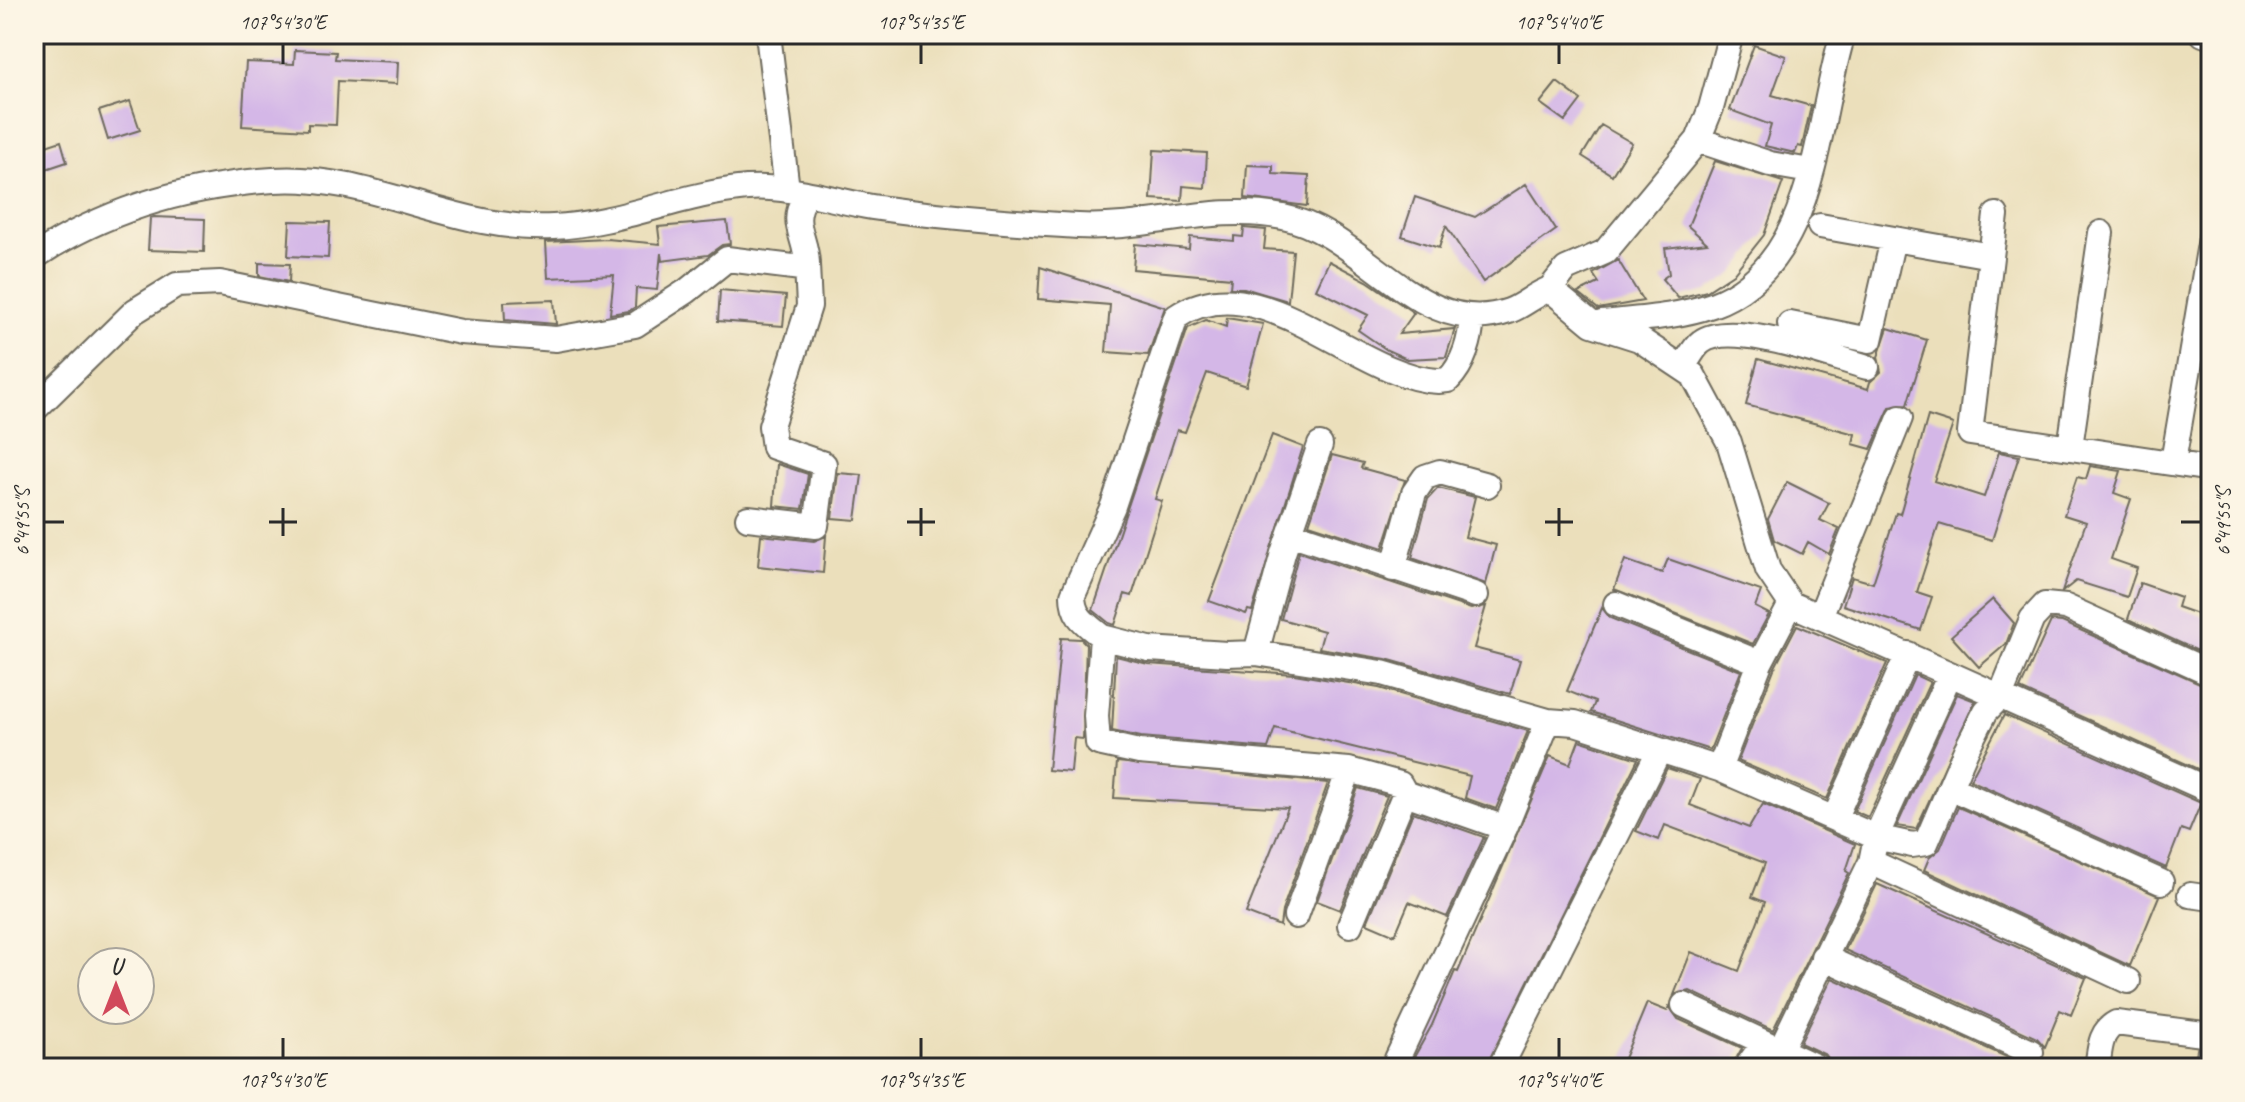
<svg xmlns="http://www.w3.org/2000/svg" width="2245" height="1102" font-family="Caveat,sans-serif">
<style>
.building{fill:#d4b7e7}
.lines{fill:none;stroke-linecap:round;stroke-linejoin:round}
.street-casing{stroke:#6e6a5d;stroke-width:28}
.street{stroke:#fff;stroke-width:24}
.ticks{fill:none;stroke:#2b2b2b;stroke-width:3}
.neatline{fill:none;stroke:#2b2b2b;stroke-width:3}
.ticks-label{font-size:20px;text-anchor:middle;fill:#2b2b2b}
</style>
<rect width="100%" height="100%" fill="#fcf5e5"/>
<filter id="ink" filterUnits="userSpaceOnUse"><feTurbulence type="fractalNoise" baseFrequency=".0125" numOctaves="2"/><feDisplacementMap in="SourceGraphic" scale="16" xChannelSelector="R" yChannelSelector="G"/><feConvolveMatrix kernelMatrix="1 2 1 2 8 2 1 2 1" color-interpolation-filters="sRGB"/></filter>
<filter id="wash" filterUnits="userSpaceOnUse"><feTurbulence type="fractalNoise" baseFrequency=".006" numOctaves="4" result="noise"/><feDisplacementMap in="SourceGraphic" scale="32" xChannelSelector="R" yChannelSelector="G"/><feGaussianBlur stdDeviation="1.8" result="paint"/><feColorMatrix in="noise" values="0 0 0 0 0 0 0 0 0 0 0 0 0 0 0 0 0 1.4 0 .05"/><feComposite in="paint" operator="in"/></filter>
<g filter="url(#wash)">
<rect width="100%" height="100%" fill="#ebdfbb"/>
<g id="blocks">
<path class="building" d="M1754,45L1786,56L1772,95L1811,106L1802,147L1798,146L1795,153L1765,146L1771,125L1730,110Z
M295,50L336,52L335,59L398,62L397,84L338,81L336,125L308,124V130L242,126L246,62L294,64Z
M1557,82L1581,100L1565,121L1540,103Z
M130,101L140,130L108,140L99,111Z
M1601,125L1632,143L1612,175L1582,156Z
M61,141L67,162L34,173V150Z
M1154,150L1207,153L1205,188L1183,186L1182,201L1151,199Z
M1715,161L1783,182L1764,235L1733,274L1707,291L1678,298L1662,279L1669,274L1665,248L1707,243L1688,226Z
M1247,165L1273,166V174L1309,176L1307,206L1245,198Z
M1526,184L1556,230L1483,282L1446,226L1439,248L1402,236L1415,197L1475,217Z
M154,217L205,219L204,252L148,250L150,218Z
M290,221L330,222L328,258L288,256Z
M727,221L730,244L722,245L708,255L662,261L661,253L657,290L636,288L635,307L629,311L610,314L614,275L548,278L546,242L607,239L660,244L658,227Z
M1244,228L1266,230L1264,249L1293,251L1288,301L1244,288H1230L1231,278L1133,269L1135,244L1189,249L1190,237L1234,241V236L1243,237Z
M1618,260L1643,301L1598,309L1578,293L1599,283L1593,274Z
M1329,261L1367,281L1414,313L1399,334L1455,329L1446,357L1407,359L1387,350L1358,330L1368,315L1316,289Z
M259,263L290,264L289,282L259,276Z
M1040,267L1165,307L1148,355L1106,352L1110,305L1038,299Z
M720,290L786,296L783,326L718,321Z
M554,300L556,324L505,320L504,302Z
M1227,318L1263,324L1246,386L1207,373L1185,432L1177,430L1155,499L1162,501L1132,596L1125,594L1115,625L1109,623L1093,610L1188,328L1206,320L1226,327Z
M1888,328L1927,340L1907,405L1890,407L1871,449L1853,444L1855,434L1746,405L1758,359L1868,389L1870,382L1881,372L1878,357Z
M1928,416L1953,424L1934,481L1984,497L1999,452L2019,456L1992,540L1939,524L1917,592L1932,597L1921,630L1843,605L1852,577L1873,583L1896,513L1900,514Z
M1272,435L1303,447L1252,611L1248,610L1246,614L1209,601Z
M1332,455L1363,463L1361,468L1405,480L1383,548L1309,524Z
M777,464L808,474L803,509L774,506Z
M2090,466L2121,471L2114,493L2131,499L2111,559L2137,568L2127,597L2076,581L2062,592L2086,522L2064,515L2077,477L2086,479Z
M838,473L862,475L856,520L832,518Z
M1787,482L1829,503L1820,520L1839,529L1829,554L1808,542L1802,554L1774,540L1768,519Z
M1438,488L1475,497L1465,537L1496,545L1486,584L1412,558L1428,499Z
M761,535L814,541L826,536L823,573L758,566Z
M1299,552L1471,609L1486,606L1474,648L1520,660L1510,694L1386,659L1319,648L1324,631L1281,619Z
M1668,559L1761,591L1755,607L1769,614L1753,644L1614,589L1625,560L1662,573Z
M2140,583L2180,597L2177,607L2211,619V657L2128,619Z
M1993,599L2014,623L2006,644L1979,667L1951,636Z
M1602,608L1610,618L1741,671L1710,750L1591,712L1595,702L1567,691Z
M2051,621L2062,622L2211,688V775L2020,689Z
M1797,625L1887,663L1827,799L1738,761L1774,669Z
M1061,638L1081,639L1086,644L1083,739L1074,738L1071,772L1048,770Z
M1116,656L1148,664L1294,674L1379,688L1528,731L1496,809L1465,798L1470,776L1275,728L1268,748L1141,737L1112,731Z
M1915,675L1930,682L1868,817L1854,811Z
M1957,694L1975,701L1916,829L1897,826Z
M2004,715L2201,803L2189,832L2181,829L2166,868L1970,780Z
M1579,740L1638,759L1485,1068H1408L1432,1025L1455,971L1458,972L1550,756L1570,764Z
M1117,762L1328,783L1282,911L1280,926L1246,913L1288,808L1114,798Z
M1667,768L1700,779L1690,805L1749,828L1763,804L1855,844L1846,871L1849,873L1773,1030L1690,991L1674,995L1691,952L1739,971L1765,902L1752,897L1765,863L1665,825L1659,840L1636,831Z
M1358,788L1387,796L1340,910L1317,901Z
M1958,807L2159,896L2130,966L1924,870L1929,858L1940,849Z
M1413,812L1484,837L1447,917L1409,902L1395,935L1367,923Z
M1877,884L2086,978L2071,1015L2060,1010L2045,1047L2037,1038L1845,950Z
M1832,978L2024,1065L2023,1068H1834L1826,1055L1800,1043Z
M1647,1003L1667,1011L1669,1006L1678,1019L1742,1048L1731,1068H1620Z"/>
</g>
</g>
<g filter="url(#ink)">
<use href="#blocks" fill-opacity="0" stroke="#6e6a5d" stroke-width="2"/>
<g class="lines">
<defs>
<path id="street" d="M768,34L787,189
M2203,34L2211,37
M1698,140L1770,164L1810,171
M1996,215L1970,433L2211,469
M1820,226L1991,256
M34,257C106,209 186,186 273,180C369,173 456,232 553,227C619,224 681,194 747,188C789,185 831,200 872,207C939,217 1010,222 1078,226C1147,230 1214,203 1283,217C1365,233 1420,342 1509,311C1523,306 1535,294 1550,289L1592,324L1639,339L1693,375L1729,442L1768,570L1791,604L1950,674L1876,837L1871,862L1780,1050H1759L1746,1068
M1550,289L1566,269L1605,252L1698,140L1711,108L1731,34
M1602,323C1638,319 1678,317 1712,305C1818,266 1815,124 1843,34
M1790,324L1870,340L1893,239
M1683,367C1688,360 1694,347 1701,342C1731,319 1831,357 1867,367
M34,410L135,311L177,285L220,283L461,332L556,339L635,325L687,291L727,259L801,268L807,265C807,237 788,223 806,196
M2070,447L2101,233
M2173,462L2211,238
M748,518L816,526L824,464L774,447L771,426L809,306L807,265
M1290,533L1476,595
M1393,569L1414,493L1425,477L1440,472L1487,485
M1616,604L1760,663
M1821,614L1900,418
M1102,637C1085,623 1073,617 1073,595L1113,506L1176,317C1259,260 1357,378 1438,381L1448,380C1464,364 1471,339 1472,317
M1256,653L1283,553L1320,445
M1950,674L2211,791
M1719,769L1876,837L1912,845L1926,843L1966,750L1986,711L2000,697L2032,619L2045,605L2066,607L2211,673
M1349,770L1139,752L1098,743L1096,716L1102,637L1149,649L1227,654L1256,653L1382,673L1548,721L1575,723L1719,769L1760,663L1791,604
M1951,788L2161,882
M1835,817L1908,654
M1871,862L2128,981
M2190,895L2211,898
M1296,916L1349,770L1400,784L1405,793L1505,828
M1350,925L1405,793
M1823,957L2031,1052
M1684,1005L1819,1068
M1397,1059L1505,828L1548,721
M1500,1068L1659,751
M2097,1068C2100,1051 2099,1032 2116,1023L2211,1035
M2207,1068L2211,1045"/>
</defs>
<use href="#street" class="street-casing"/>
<use href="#street" class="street"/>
</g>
</g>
<path class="ticks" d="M283,44V64M921,44V64M1559,44V64M283,508V536M921,508V536M1559,508V536M44,522H64M269,522H297M907,522H935M1545,522H1573M2181,522H2201M283,1038V1058M921,1038V1058M1559,1038V1058"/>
<rect width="2245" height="1102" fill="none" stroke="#fcf5e5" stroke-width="88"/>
<g transform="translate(116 986)"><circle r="38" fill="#fcf5e5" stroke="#a8a49b" stroke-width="2"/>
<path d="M0-6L14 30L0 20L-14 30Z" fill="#d1495b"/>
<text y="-12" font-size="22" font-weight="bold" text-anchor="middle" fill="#2b2b2b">U</text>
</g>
<rect x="44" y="44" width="2157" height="1014" class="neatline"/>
<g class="ticks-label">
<text x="283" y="29">107°54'30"E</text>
<text x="921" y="29">107°54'35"E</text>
<text x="1559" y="29">107°54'40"E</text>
<text transform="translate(22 522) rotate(-90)" y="7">6°49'55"S</text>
<text transform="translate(2223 522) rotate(-90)" y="7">6°49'55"S</text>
<text x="283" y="1087">107°54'30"E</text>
<text x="921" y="1087">107°54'35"E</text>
<text x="1559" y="1087">107°54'40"E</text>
</g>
</svg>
